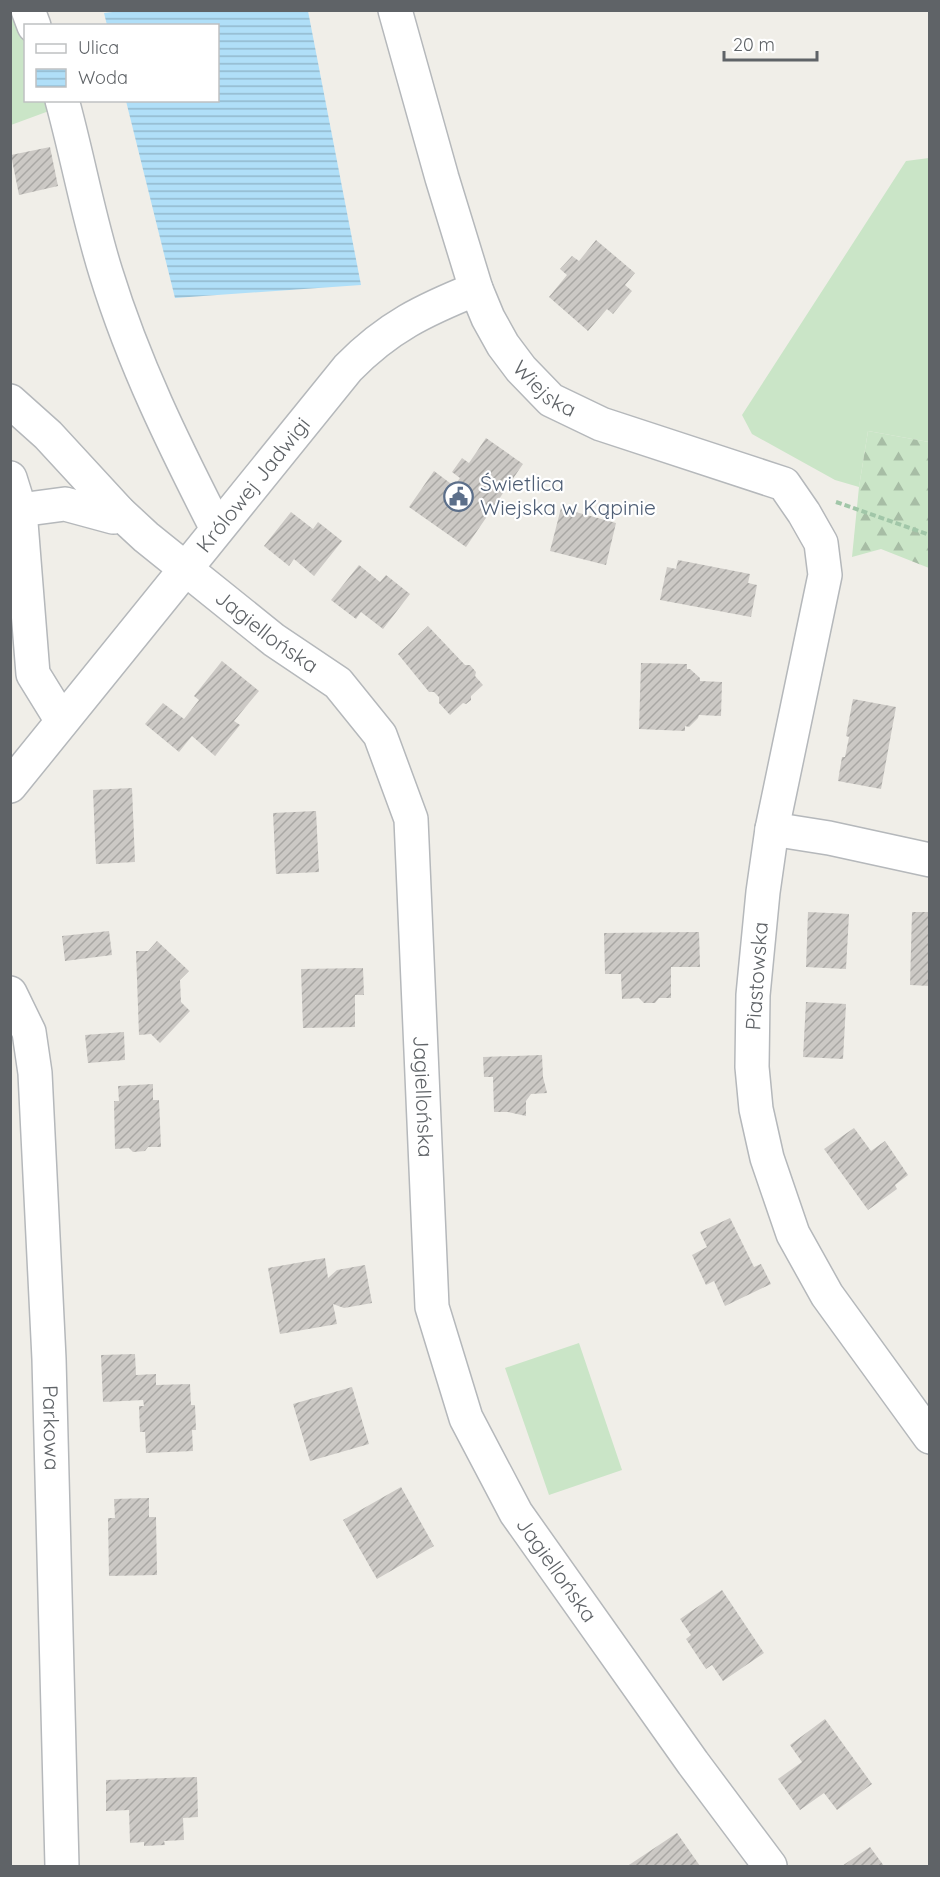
<svg xmlns="http://www.w3.org/2000/svg" width="940" height="1877" font-family="Quicksand,sans-serif">
<style>
.grass{fill:#cae5c7}
.forest{fill:url(#forest-firs)}
.water{fill:url(#water-rules)}
.building{fill:url(#building-hatch)}
.lines{fill:none;stroke-linecap:round;stroke-linejoin:round}
.minor-casing{stroke:#b5b8bb;stroke-width:36}
.path{stroke:#a1c6a8;stroke-width:4;stroke-dasharray:6 3;stroke-linecap:butt}
.minor{stroke:#fff;stroke-width:33}
.labels{text-anchor:middle;stroke-width:4.5;stroke-linejoin:round;paint-order:stroke}
.street-label{font-size:21px;fill:#5f6367;stroke:#fff}
.service-label{font-size:21px;fill:#4e5e75;stroke:#fff;text-anchor:start}
</style>
<defs>
<pattern id="forest-firs" width="22" height="20" patternUnits="userSpaceOnUse" patternTransform="scale(1.5)"><rect width="22" height="20" fill="#cae5c7"/><path d="M5 1l3.5 6h-7zM16 11l3.5 6h-7z" fill="#a7bda5"/></pattern>
<pattern id="water-rules" width="6" height="5" patternUnits="userSpaceOnUse" patternTransform="scale(1.5)"><rect width="6" height="5" fill="#b0dff8"/><path d="M0 2.5h6" fill="none" stroke="#92b8cd"/></pattern>
<pattern id="building-hatch" width="6" height="6" patternUnits="userSpaceOnUse" patternTransform="scale(1.5)"><rect width="6" height="6" fill="#ccc9c5"/><path d="M-1 1l2-2M0 6l6-6M5 7l2-2" fill="none" stroke="#a9a7a4"/></pattern>
</defs>
<rect width="100%" height="100%" fill="#f0eee8"/>
<path class="grass" d="M10,11H14L25,43L26,100L46,101L49,111L11,125Z
M929,158V442L868,431L859,487L835,480L752,434L742,415L906,161Z
M579,1343L622,1470L549,1495L505,1368Z"/>
<path class="forest" d="M868,431L929,442V568L881,549L852,557L859,487Z"/>
<path class="water" d="M121,11H308L361,285L175,298L126,101L218,100V26L107,25L104,13Z"/>
<path class="building" d="M50,147L58,186L19,195L11,155Z
M596,240L635,273L625,285L632,291L613,314L607,309L588,331L549,297L567,275L560,269L572,256L579,261Z
M486,438L523,464L466,547L409,507L434,471L454,486L460,478L452,472L462,458L469,463Z
M561,508L616,523L606,565L550,551Z
M291,512L313,529L318,522L342,541L314,576L294,559L289,566L264,546Z
M678,560L750,574L748,583L757,585L751,617L660,600L667,567L676,569Z
M359,565L380,582L386,575L410,594L383,629L361,612L356,619L331,600Z
M428,626L465,665H470L476,672L475,676L483,685L471,696V700L466,704L463,703L450,715L439,703V697L434,692H429L398,654Z
M222,661L259,691L234,721L240,725L215,756L192,736L179,752L145,724L163,703L184,719L199,700L194,696Z
M641,663L687,664V669H690L700,678V681L722,682L721,716L699,715L698,718L689,727L685,726V731L639,729Z
M853,699L896,707L881,789L838,781L842,757H845L849,737L846,736Z
M132,788L135,862L96,864L93,790Z
M316,811L319,872L276,874L273,813Z
M808,912L849,914L846,969L806,967Z
M912,912H930V986L910,985Z
M109,931L112,955L65,961L62,936Z
M699,932L700,967H671V998H659L655,1003H644L639,998L622,999L621,974H605L604,933Z
M157,941L189,971L180,980L181,1002L190,1011L160,1043L151,1034L139,1035L136,951H148Z
M363,968L364,995H355V1027L303,1028L301,969Z
M806,1002L846,1004L843,1059L803,1057Z
M124,1032L125,1060L88,1063L85,1035Z
M542,1055L543,1077L547,1093L531,1094L526,1101V1116L508,1112H494L493,1077H484L483,1057Z
M153,1084V1100H159L161,1147H148L145,1151L133,1152L129,1148L115,1149L114,1101H119L118,1086Z
M854,1128L871,1151L885,1141L908,1175L895,1185L897,1189L868,1210L824,1149Z
M730,1218L754,1267L761,1264L771,1284L725,1306L714,1281L706,1285L692,1255L707,1247L700,1232Z
M325,1258L328,1278L337,1270L365,1265L372,1303L344,1308L333,1304L337,1324L280,1334L268,1268Z
M135,1354L136,1375L156,1374V1385L190,1384L191,1405H195L196,1430H192L193,1451L146,1453L145,1432H140L139,1406H144L143,1400L103,1402L101,1355Z
M352,1387L369,1444L310,1461L293,1404Z
M401,1487L434,1546L377,1579L343,1520Z
M149,1498V1517H156L157,1575L109,1576L108,1518H115L114,1499Z
M722,1590L764,1653L723,1681L712,1665L706,1669L686,1639L691,1635L680,1619Z
M825,1719L872,1784L837,1810L824,1793L800,1810L778,1779L802,1762L790,1745Z
M197,1777L198,1817L183,1818L184,1840L164,1841L165,1845L144,1846V1842L130,1843L129,1810L106,1811V1780Z
M677,1833L700,1866H631L629,1865Z
M870,1847L884,1866H842Z"/>
<g class="lines">
<defs>
<g id="minor">
<path d="M28,10L34,26"/>
<path id="s1" d="M395,10L442,178L476,289L488,318L503,345L521,369L551,400L601,424L784,484L804,513L821,543L825,575L772,829L763,892L753,995L752,1067L756,1109L767,1158L793,1234L827,1295L930,1437"/>
<path d="M62,100C78,158 88,216 106,273C134,364 174,445 217,529"/>
<path id="s2" d="M10,401L48,435L119,512L146,537L274,640L338,683L380,735L411,819L432,1307L466,1418L516,1513L693,1763L770,1866"/>
<path d="M10,478L20,510L33,674L62,721"/>
<path d="M20,510L65,504L113,517L119,512"/>
<path id="s3" d="M10,786L348,368C388,327 424,310 476,289"/>
<path d="M772,829L829,838L930,860"/>
<path id="s4" d="M10,993L29,1032L35,1073L49,1359L62,1866"/>
</g>
</defs>
<use href="#minor" class="minor-casing"/>
<path class="path" d="M836,502L930,535"/>
<use href="#minor" class="minor"/>
</g>
<defs>
<symbol id="civic-ring" viewBox="-11 -11 22 22"><circle r="9.5" fill="#fff" stroke="#5c6f8a" stroke-width="1.5"/><path d="M-.6-6.5H3V-4.5H.6V-3L4-1V1h2V6H-6V1h2V-1L-.6-3ZM-1.2 2.5V6h2.4V2.5Z" fill="#5c6f8a"/></symbol>
</defs>
<g fill-rule="evenodd">
<use href="#civic-ring" x="442" y="480" width="33" height="33"/>
</g>
<g class="labels">
<g class="street-label">
<text dy="7" stroke="none"><textPath href="#s1" startOffset="414">Wiejska</textPath></text>
<text dy="7" stroke="none"><textPath href="#s3" startOffset="387">Królowej Jadwigi</textPath></text>
<text dy="7" stroke="none"><textPath href="#s2" startOffset="346">Jagiellońska</textPath></text>
<text transform="translate(757 976) rotate(-86)" y="7">Piastowska</text>
<text dy="7" stroke="none"><textPath href="#s2" startOffset="868">Jagiellońska</textPath></text>
<text dy="7" stroke="none"><textPath href="#s4" startOffset="440">Parkowa</textPath></text>
<text dy="7" stroke="none"><textPath href="#s2" startOffset="1372">Jagiellońska</textPath></text>
</g>
<g class="service-label">
<text x="480" y="491">Świetlica<tspan x="480" dy="24">Wiejska w Kąpinie</tspan></text>
</g>
</g>
<rect width="940" height="1877" fill="none" stroke="#5f6367" stroke-width="24"/>
<rect x="24" y="24" width="195" height="78" fill="#ffffff" stroke="#bfc1c2" stroke-width="1.5"/>
<rect x="36" y="44" width="30" height="9" fill="#ffffff" stroke="#bfc1c2" stroke-width="1.5"/>
<text x="78" y="54" font-size="18" fill="#5f6367">Ulica</text>
<rect x="36" y="69" width="30" height="18" fill="url(#water-rules)" stroke="#bfc1c2" stroke-width="1.5"/>
<text x="78" y="84" font-size="18" fill="#5f6367">Woda</text>
<path d="M724 51v9h93v-9" fill="none" stroke="#5f6367" stroke-width="3"/>
<text x="733" y="51" font-size="18" fill="#5f6367" stroke="#ffffff" stroke-width="4.5" paint-order="stroke">20 m</text>
</svg>
